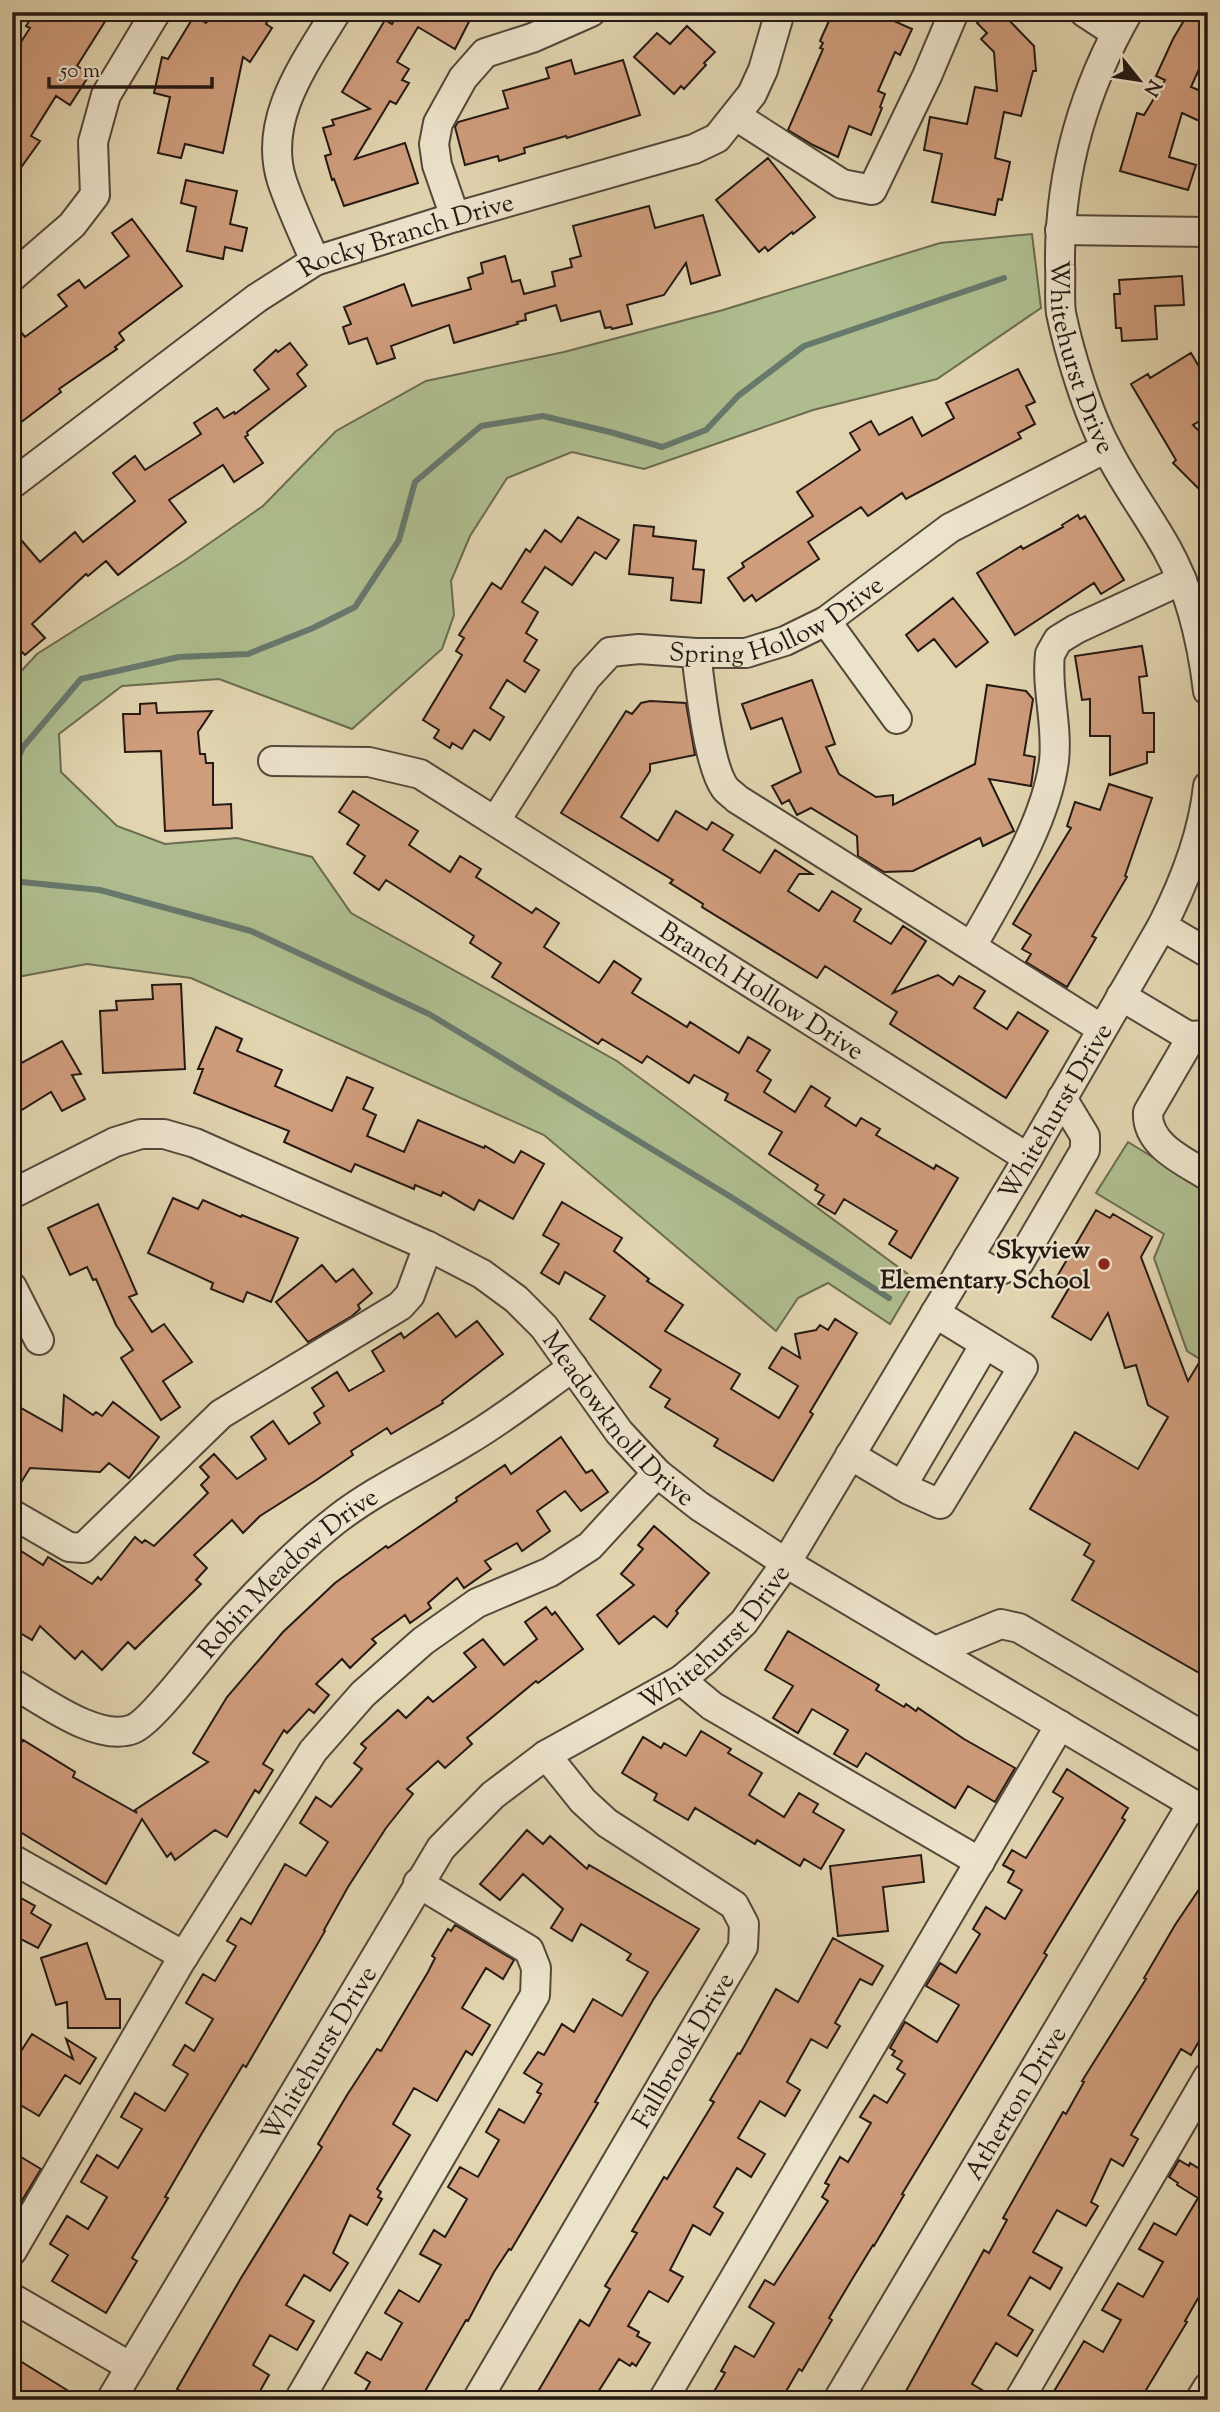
<svg xmlns="http://www.w3.org/2000/svg" width="1220" height="2412" font-family="'Sorts Mill Goudy',serif">
<style>
.green{fill:#afbd8e;stroke:#6a6b50;stroke-width:2}
.lines{fill:none;stroke-linecap:round;stroke-linejoin:round}
.stream{stroke:#67786d;stroke-width:6}
.building{fill:#cf9c7c;stroke:#241913;stroke-width:2}
.minor-casing{stroke:#53483a;stroke-width:32}
.minor{stroke:#ece3cb;stroke-width:28}
.poi-dot{fill:#8f2418;stroke:#ece3cb;stroke-width:2.5}
.labels{text-anchor:middle;stroke-width:5;stroke-linejoin:round;paint-order:stroke}
.street-label{font-size:26px;fill:#241913;stroke:#ece3cb}
.poi-label{font-size:26px;font-weight:bold;fill:#241913;stroke:#ece3cb;text-anchor:end}
</style>
<rect width="100%" height="100%" fill="#e1d4af"/>
<filter id="stains"><feTurbulence type="fractalNoise" baseFrequency=".00286" numOctaves="4"/><feColorMatrix values="0 0 0 0 .2 0 0 0 0 .09 0 0 0 0 .02 0 0 0 .5 -.17"/></filter>
<radialGradient id="worn" r=".72"><stop offset=".6" stop-color="#630" stop-opacity="0"/><stop offset="1" stop-color="#630" stop-opacity=".3"/></radialGradient>
<path class="green" d="M1032,234L1041,308L937,379L813,410L644,469L572,452L507,478L470,536L451,581L454,615L442,649L352,729L219,679L122,686L59,734L61,772L117,826L165,844L237,838L312,857L351,913L617,1061L916,1280L890,1324L828,1283L798,1298L776,1331L544,1135L191,978L87,964L12,978V681L37,654L184,561L263,506L336,431L426,381L564,352L723,310L940,243Z
M1128,1142L1208,1191V1364L1187,1351L1154,1258L1164,1234L1096,1193Z"/>
<g class="lines">
<path class="stream" d="M12,771L23,747L81,679L179,657L248,654L313,628L355,607L399,540L415,482L481,426L543,416L610,432L662,447L706,430L738,396L804,346L1004,278
M12,881L100,890L251,931L429,1014L731,1197L889,1298"/>
</g>
<path class="building" d="M35,12H111L77,66L90,74L70,105L56,96L31,136L40,141L12,180V56L30,28L26,26Z
M213,12H273L266,24L272,28L250,62L243,57L223,153L185,144L181,158L158,153L170,97L154,93L162,57L168,59L194,16L206,23Z
M394,12H474L455,49L418,27L397,62L409,69L402,80L409,83L396,104L390,101L355,159L405,143L418,183L344,206L334,179L332,180L325,156L331,154L323,128L334,125L332,120L370,109L342,92L385,20L392,24L397,14Z
M833,12H874L912,29L900,55L895,52L878,91L885,94L880,107L882,108L871,135L849,126L838,157L813,145L788,130L823,49L820,48L823,43L820,41Z
M987,12H1001L1034,46L1036,71H1033L1021,116L1004,112L995,158L1010,162L1002,200L998,199L995,215L932,202L942,154L924,150L930,117L967,124L975,87L997,91L994,52L981,39L987,33L977,23Z
M1189,12H1208V49L1191,87L1208,94V125L1182,113L1169,157L1196,165L1188,190L1120,171L1137,113L1144,115L1165,80L1156,76L1173,39Z
M687,26L715,52L704,63L706,65L684,89L681,86L674,94L634,57L657,33L670,44Z
M571,60L575,74L623,60L640,115L567,138L566,136L524,148L525,153L499,161L498,156L465,165L455,127L458,122L508,108L503,91L549,78L546,68Z
M768,158L815,217L793,234L792,232L768,251L765,247L759,252L716,200Z
M186,180L237,191L230,224L247,228L242,251L225,247L223,259L187,251L196,207L181,203Z
M649,206L655,228L703,215L720,275L691,284L686,263L664,295L627,305L632,324L612,329L611,327L605,328L600,311L561,321L556,305L525,314L526,320L517,322L518,324L454,343L449,325L391,346L395,358L377,364L367,338L349,344L343,327L351,324L344,307L404,284L412,306L471,289L468,278L483,273L481,263L505,256L512,282L520,280L524,294L555,286L552,272L572,267L570,259L581,256L573,226Z
M132,219L182,286L119,333L124,340L115,347L117,349L59,389L61,392L12,429V321L25,337L67,306L58,295L79,280L85,288L129,256L112,233Z
M1182,276L1184,305L1155,306L1157,339L1122,341L1121,328H1116L1114,294H1120L1119,280Z
M290,343L307,365L297,374L306,386L247,432L248,435L245,437L263,463L234,482L223,465L169,500L186,522L118,575L106,561L88,576L86,574L32,624L45,638L25,655L21,651L12,658V549L22,541L40,562L75,532L83,542L135,501L113,473L135,456L145,470L201,434L194,423L217,408L224,418L234,412L235,414L269,389L254,370L276,350L278,352Z
M1191,353L1208,382V416L1193,425L1208,440V498L1173,463L1176,460L1131,384L1148,374L1150,378Z
M1018,369L1035,402L1026,406L1035,424L1018,433L1021,438L906,499L902,493L868,516L861,507L808,542L819,559L756,601L752,595L744,601L728,578L744,567L742,563L813,516L797,492L860,450L850,433L871,421L879,435L912,417L922,436L954,418L946,403Z
M1078,515L1080,519L1085,516L1124,580L1101,594L1094,583L1015,635L977,573L1021,546L1023,549L1063,527L1062,525Z
M578,517L619,540L606,559L595,552L572,585L545,567L522,602L538,612L526,633L537,640L524,661L539,670L525,692L507,680L490,708L504,717L490,740L474,730L462,749L452,743L450,748L434,738L439,730L423,720L462,655L456,651L464,638L459,635L492,583L501,589L526,549L530,552L545,530L561,542Z
M634,525L654,527L653,536L696,541L693,569L704,570L701,603L671,600L673,578L629,574Z
M953,598L988,642L956,667L934,639L918,651L906,635Z
M1142,646L1147,676L1139,677L1143,713H1154V752H1147V763L1110,775V736H1090V699L1082,700L1075,656Z
M812,680L835,744L826,747L839,774L876,797L893,795V805L975,764L987,685L1026,691L1033,699L1024,755L1035,757L1031,786L989,779L1014,831L983,846L980,838L913,871L884,872L858,856L857,836L811,808L797,815L789,800L782,804L772,786L801,772L782,718L751,729L742,704Z
M650,701L686,703L695,755L650,764V771L621,817L658,841L676,811L707,830L712,822L733,835L723,850L760,873L775,850L812,874H799L788,891L819,911L832,891L861,909L854,921L891,944L903,926L926,941L893,993L938,975L953,985L959,976L985,991L974,1008L1007,1029L1018,1012L1048,1031L1006,1098L890,1024L897,1012L825,966L817,978L702,907L703,904L670,883L673,880L561,813L626,711L632,714L641,703Z
M156,703L157,713L212,711L198,732L200,754H205L206,763H213V805L231,804L232,828L165,831L161,751L125,752L123,714H140V704Z
M1109,784L1152,798L1125,876L1127,877L1092,936L1096,938L1067,987L1026,962L1031,954L1022,949L1031,935L1013,924L1071,828L1067,826L1075,802L1100,810Z
M353,791L418,831L409,845L450,872L460,856L481,869L476,877L532,913L536,908L559,923L544,947L599,983L614,961L641,979L632,993L687,1027L690,1022L739,1053L748,1037L770,1050L757,1071L771,1080L764,1092L795,1112L811,1086L830,1098L825,1106L856,1126L861,1118L880,1129L876,1135L934,1169L936,1165L958,1178L911,1258L889,1244L897,1231L844,1199L835,1214L818,1204L824,1195L815,1190L818,1185L769,1154L782,1132L725,1100L728,1094L694,1075L689,1083L647,1056L642,1063L602,1039L598,1044L492,977L501,963L470,943L474,936L386,880L379,890L354,873L365,856L347,844L359,825L339,812Z
M181,984L185,1069L103,1073L100,1011L117,1010L116,1001L153,999L152,985Z
M216,1027L242,1039L237,1051L282,1070L275,1086L332,1111L347,1077L373,1088L363,1109L376,1115L367,1136L404,1152L418,1120L484,1148L485,1146L514,1163L521,1151L544,1164L513,1219L479,1200L474,1210L443,1192L441,1196L415,1185L414,1189L355,1164L351,1172L284,1142L289,1131L194,1093L203,1069H198Z
M62,1041L81,1074L72,1075L85,1099L62,1111L51,1092L12,1116V1068Z
M173,1198L198,1209L203,1200L241,1217L242,1215L298,1238L271,1302L247,1292L243,1302L211,1289L213,1283L148,1253Z
M562,1202L622,1238L614,1251L649,1279L647,1281L683,1305L665,1331L740,1374L731,1389L779,1418L798,1386L769,1368L782,1347L800,1358L795,1334L816,1330L820,1325L828,1330L835,1319L857,1333L810,1412L813,1414L773,1481L714,1446L718,1439L665,1407L670,1399L650,1387L661,1370L590,1319L605,1296L565,1272L559,1284L541,1273L559,1244L543,1235Z
M98,1204L137,1294L129,1297L152,1332L164,1324L192,1362L163,1381L180,1407L161,1420L121,1358L133,1350L116,1325L96,1279L93,1280L87,1267L70,1275L48,1228Z
M1096,1210L1110,1218L1113,1214L1152,1237L1141,1257L1188,1381L1208,1348V1678L1072,1600L1094,1561L1084,1555L1090,1544L1030,1509L1075,1432L1138,1469L1168,1417L1148,1405L1136,1365L1125,1368L1108,1313L1091,1340L1052,1317L1069,1288L1055,1280Z
M322,1265L336,1282L353,1269L372,1293L358,1305L360,1309L352,1316L308,1342L276,1302Z
M438,1313L456,1337L477,1321L503,1354L442,1401L443,1403L391,1434L387,1428L351,1451L353,1455L315,1481L260,1516L243,1533L232,1520L194,1555L207,1568L196,1580L201,1584L135,1649L128,1642L102,1670L82,1651L75,1659L40,1626L32,1640L12,1628V1558L18,1549L43,1565L48,1557L92,1584L98,1577L101,1580L135,1537L142,1543L145,1540L154,1546L208,1493L201,1485L209,1477L200,1467L214,1454L237,1479L266,1459L251,1437L273,1421L289,1444L320,1423L314,1413L324,1406L312,1388L337,1372L349,1391L384,1371L372,1351L401,1333L404,1338Z
M64,1395L93,1415L96,1412L102,1416L113,1402L159,1437L129,1478L109,1463L100,1472L30,1468L12,1497V1403L62,1431Z
M561,1437L586,1473L592,1470L608,1492L581,1511L565,1491L537,1511L550,1531L522,1551L517,1543L485,1561L491,1569L464,1588L457,1578L428,1603L431,1608L410,1623L405,1615L372,1639L376,1643L350,1668L342,1659L316,1684L329,1695L314,1713L309,1709L287,1733L284,1730L263,1764L273,1770L259,1793L255,1790L227,1837L215,1830L175,1860L171,1853L167,1857L142,1819L106,1884L12,1827V1758L23,1740L75,1772L73,1777L137,1813L135,1810L208,1762L193,1753L227,1697L283,1632L335,1583L386,1546L388,1548L457,1501L456,1498L505,1465L511,1474Z
M654,1526L709,1573L676,1611L678,1613L667,1627L654,1616L619,1644L597,1615L634,1585L621,1574L643,1549L638,1545Z
M546,1607L552,1615L555,1612L583,1649L538,1683L536,1681L467,1738L472,1744L445,1768L438,1761L407,1789L413,1794L386,1828L348,1887L324,1930L325,1931L246,2067L243,2065L202,2133L165,2197L168,2198L132,2258L137,2261L106,2313L52,2281L68,2255L50,2244L67,2216L88,2229L107,2197L81,2182L97,2155L118,2168L142,2129L121,2117L135,2093L165,2111L188,2074L173,2065L185,2045L194,2051L213,2019L186,2003L203,1974L215,1981L236,1946L227,1941L241,1918L251,1924L285,1864L306,1876L328,1842L300,1823L316,1797L331,1807L362,1769L354,1763L366,1748L361,1744L398,1710L406,1718L428,1697L433,1702L476,1667L464,1653L483,1639L504,1665L537,1639L525,1622Z
M788,1631L879,1685L876,1690L904,1707L906,1704L916,1711L918,1708L964,1739L1015,1768L995,1802L968,1786L955,1808L866,1753L857,1767L834,1754L848,1730L812,1709L798,1733L773,1718L793,1686L765,1670Z
M701,1731L731,1749L728,1753L762,1773L749,1795L784,1817L799,1793L818,1804L813,1812L844,1830L821,1869L804,1859L800,1866L757,1840L755,1844L695,1808L688,1820L654,1800L657,1794L622,1773L643,1737L661,1748L664,1743L686,1756Z
M1067,1769L1128,1808L1122,1818L1125,1820L1044,1953L1047,1955L902,2194L904,2195L874,2246L873,2245L851,2281L829,2318L832,2320L802,2371L799,2369L781,2400H709L725,2373L721,2371L735,2346L754,2357L774,2323L749,2307L765,2280L774,2285L828,2201L822,2197L829,2185L825,2183L840,2157L848,2162L871,2123L860,2117L874,2095L887,2103L905,2074L897,2069L902,2061L892,2055L895,2051L890,2048L905,2022L937,2042L959,2005L926,1986L940,1963L956,1973L980,1934L973,1929L986,1907L1005,1919L1022,1890L1008,1882L1014,1871L1003,1865L1012,1850L1026,1858L1063,1798L1053,1792Z
M527,1830L543,1844L550,1836L587,1869L589,1865L699,1929L653,2000L595,2102L598,2103L511,2250L509,2249L494,2272L468,2321L466,2320L420,2400H360L370,2382L355,2373L367,2352L381,2360L402,2323L385,2313L399,2290L419,2302L441,2265L420,2254L434,2230L445,2237L467,2199L448,2187L460,2167L478,2177L499,2140L486,2132L499,2109L524,2123L541,2094L537,2092L542,2084L524,2073L538,2052L544,2055L562,2024L574,2032L593,1999L622,2016L648,1972L627,1960L631,1954L581,1924L572,1941L551,1928L563,1909L523,1874L500,1900L480,1884Z
M921,1855L924,1882L883,1887L888,1931L838,1936L830,1866Z
M1208,1876V2026L1191,2055L1181,2049L1131,2135L1138,2139L1123,2166L1111,2159L1091,2202L1098,2206L1086,2226L1057,2210L1033,2252L1062,2268L1050,2289L1030,2277L1008,2315L1033,2330L1017,2356L996,2343L972,2384L999,2400H901L984,2250L989,2253L1007,2220L1003,2218L1063,2112L1066,2114L1084,2082L1082,2081L1146,1979L1144,1978L1175,1925Z
M12,1893L35,1906L31,1913L51,1925L38,1948L17,1937L12,1945Z
M455,1925L514,1960L503,1979L486,1968L462,2008L490,2025L472,2055L466,2051L437,2101L414,2088L393,2124L410,2135L377,2189L381,2192L378,2197L382,2199L367,2225L350,2215L333,2253L348,2263L330,2291L304,2275L286,2305L314,2321L297,2350L270,2335L253,2365L269,2375L255,2400H195L177,2389L241,2278L322,2147L318,2144L347,2095L377,2049L381,2051L428,1972L435,1958L432,1956L448,1929L451,1931Z
M833,1938L883,1966L872,1985L860,1979L835,2023L840,2026L827,2048L811,2039L787,2082L800,2090L785,2116L760,2101L738,2138L765,2154L751,2177L737,2168L714,2207L723,2213L710,2235L693,2225L670,2270L683,2277L668,2302L649,2291L628,2326L639,2332L637,2336L650,2343L636,2366L632,2363L630,2366L619,2359L593,2400H533L580,2320L589,2326L610,2289L605,2286L637,2233L632,2231L664,2177L667,2179L714,2102L710,2100L738,2053L740,2054L776,1989L798,2002Z
M87,1943L106,1999H120V2028H68L67,2002L56,2005L41,1958Z
M32,2034L73,2059L66,2039L96,2058L80,2084L65,2075L39,2116L12,2100V2065Z
M21,2157L41,2169L12,2217V2172Z
M1179,2160L1189,2166L1190,2163L1208,2174V2281L1185,2321L1187,2322L1140,2400H1064L1053,2393L1084,2341L1103,2352L1121,2320L1102,2310L1118,2283L1143,2297L1163,2262L1139,2249L1154,2223L1176,2235L1198,2198L1177,2185L1178,2183L1169,2177Z
M12,2356L83,2400H12Z"/>
<g class="lines">
<defs>
<g id="minor">
<path d="M1084,12L1116,33"/>
<path id="s1" d="M1128,12C1082,92 1059,174 1060,265C1061,281 1059,298 1061,313C1069,352 1088,414 1107,449C1124,483 1148,515 1167,549C1191,592 1202,642 1208,691"/>
<path d="M736,116L842,184L872,190L927,76L954,12"/>
<path d="M455,217L437,165L434,144L438,123L463,78L485,53L532,38L591,12"/>
<path d="M1060,230L1208,232"/>
<path d="M315,261C304,235 291,208 282,181C262,119 306,62 336,12"/>
<path d="M12,277L72,225L95,195L93,142L106,95L156,12"/>
<path id="s2" d="M12,484L257,298L315,261L455,217L694,149L717,138L752,94L763,70L780,12"/>
<path d="M826,621L897,719"/>
<path d="M696,653C700,684 708,765 725,788C728,792 733,795 737,799L1102,1029"/>
<path id="s3" d="M273,761L369,762L420,774L1028,1158"/>
<path id="s4" d="M496,820L586,678L610,652L639,649L696,653H746L785,641L826,621L950,528L1106,448"/>
<path d="M1162,926L1208,953"/>
<path d="M972,946C1002,892 1046,823 1054,761C1058,725 1046,689 1050,654L1058,640L1076,629L1182,580"/>
<path d="M1121,996L1188,1036L1208,1035"/>
<path d="M1188,1036L1187,1045L1148,1112C1146,1145 1184,1161 1208,1176"/>
<path id="s5" d="M12,1194L115,1142L141,1134H164L195,1143L428,1246L482,1274L516,1299L544,1327L619,1432L657,1473L699,1506L786,1563L1208,1813"/>
<path d="M968,1258L995,1272L1019,1263L1085,1150V1136L1062,1098"/>
<path d="M12,1287L39,1340"/>
<path d="M850,1455L909,1490L940,1504L1023,1367L935,1313"/>
<path d="M902,1486L985,1344"/>
<path d="M12,1514L69,1547L83,1548L221,1414L400,1306L410,1295L428,1246"/>
<path d="M935,1651L1001,1624L1019,1628L1208,1739"/>
<path d="M681,1680L712,1706L980,1862"/>
<path id="s6" d="M12,1683C42,1700 98,1743 133,1729C153,1721 204,1651 222,1631C257,1592 295,1552 336,1520C377,1488 425,1467 468,1440C505,1418 539,1391 573,1367"/>
<path d="M12,1859L184,1956"/>
<path d="M12,2251L180,1962L313,1751L363,1694L423,1641L477,1603L550,1572L590,1546L657,1473"/>
<path d="M12,2298L131,2367"/>
<path id="s7" d="M111,2400L441,1848L493,1795L546,1755L681,1680L704,1661L744,1622L786,1563L1028,1158L1162,926C1184,883 1203,834 1208,786"/>
<path d="M299,2400L535,1995L536,1968L529,1950L418,1883"/>
<path id="s8" d="M477,2400L743,1947L744,1924L734,1905L607,1823L583,1801L546,1755"/>
<path d="M663,2400L1060,1725"/>
<path id="s9" d="M838,2400L1192,1804"/>
<path d="M1019,2400L1208,2077"/>
<path d="M1200,2400L1208,2387"/>
</g>
</defs>
<use href="#minor" class="minor-casing"/>
<use href="#minor" class="minor"/>
</g>
<circle class="poi-dot" cx="1104" cy="1264" r="7"/>
<g class="labels">
<g class="street-label">
<text dy="9" stroke="none"><textPath href="#s2" startOffset="471">Rocky Branch Drive</textPath></text>
<text dy="9" stroke="none"><textPath href="#s1" startOffset="360">Whitehurst Drive</textPath></text>
<text dy="9" stroke="none"><textPath href="#s4" startOffset="378">Spring Hollow Drive</textPath></text>
<text dy="9" stroke="none"><textPath href="#s3" startOffset="553">Branch Hollow Drive</textPath></text>
<text dy="9" stroke="none"><textPath href="#s7" startOffset="1622">Whitehurst Drive</textPath></text>
<text dy="9" stroke="none"><textPath href="#s5" startOffset="714">Meadowknoll Drive</textPath></text>
<text dy="9" stroke="none"><textPath href="#s6" startOffset="354">Robin Meadow Drive</textPath></text>
<text dy="9" stroke="none"><textPath href="#s7" startOffset="992">Whitehurst Drive</textPath></text>
<text dy="9" stroke="none"><textPath href="#s8" startOffset="406">Fallbrook Drive</textPath></text>
<text dy="9" stroke="none"><textPath href="#s7" startOffset="404">Whitehurst Drive</textPath></text>
<text dy="9" stroke="none"><textPath href="#s9" startOffset="346">Atherton Drive</textPath></text>
</g>
<g class="poi-label">
<text x="1090" y="1258">Skyview<tspan x="1090" dy="30">Elementary School</tspan></text>
</g>
</g>
<rect width="1220" height="2412" fill="none" stroke="#e1d4af" stroke-width="42"/>
<rect x="14" y="14" width="1192" height="2384" fill="none" stroke="#241913" stroke-width="3.5"/>
<rect x="21" y="21" width="1178" height="2370" fill="none" stroke="#241913" stroke-width="2"/>
<g transform="translate(1139 80) rotate(120)" stroke="#ece3cb" stroke-width="5" paint-order="stroke">
<path d="M0-5L12 26L0 18L-12 26Z" fill="#241913"/>
<text y="-10" font-size="19" font-weight="bold" text-anchor="middle" fill="#241913">N</text>
</g>
<path d="M49 77v10h163v-10" fill="none" stroke="#241913" stroke-width="3.5"/>
<text x="60" y="77" font-size="21" fill="#241913" stroke="#ece3cb" stroke-width="5" paint-order="stroke">50 m</text>
<rect width="100%" height="100%" filter="url(#stains)"/>
<rect width="100%" height="100%" fill="url(#worn)"/>
</svg>
